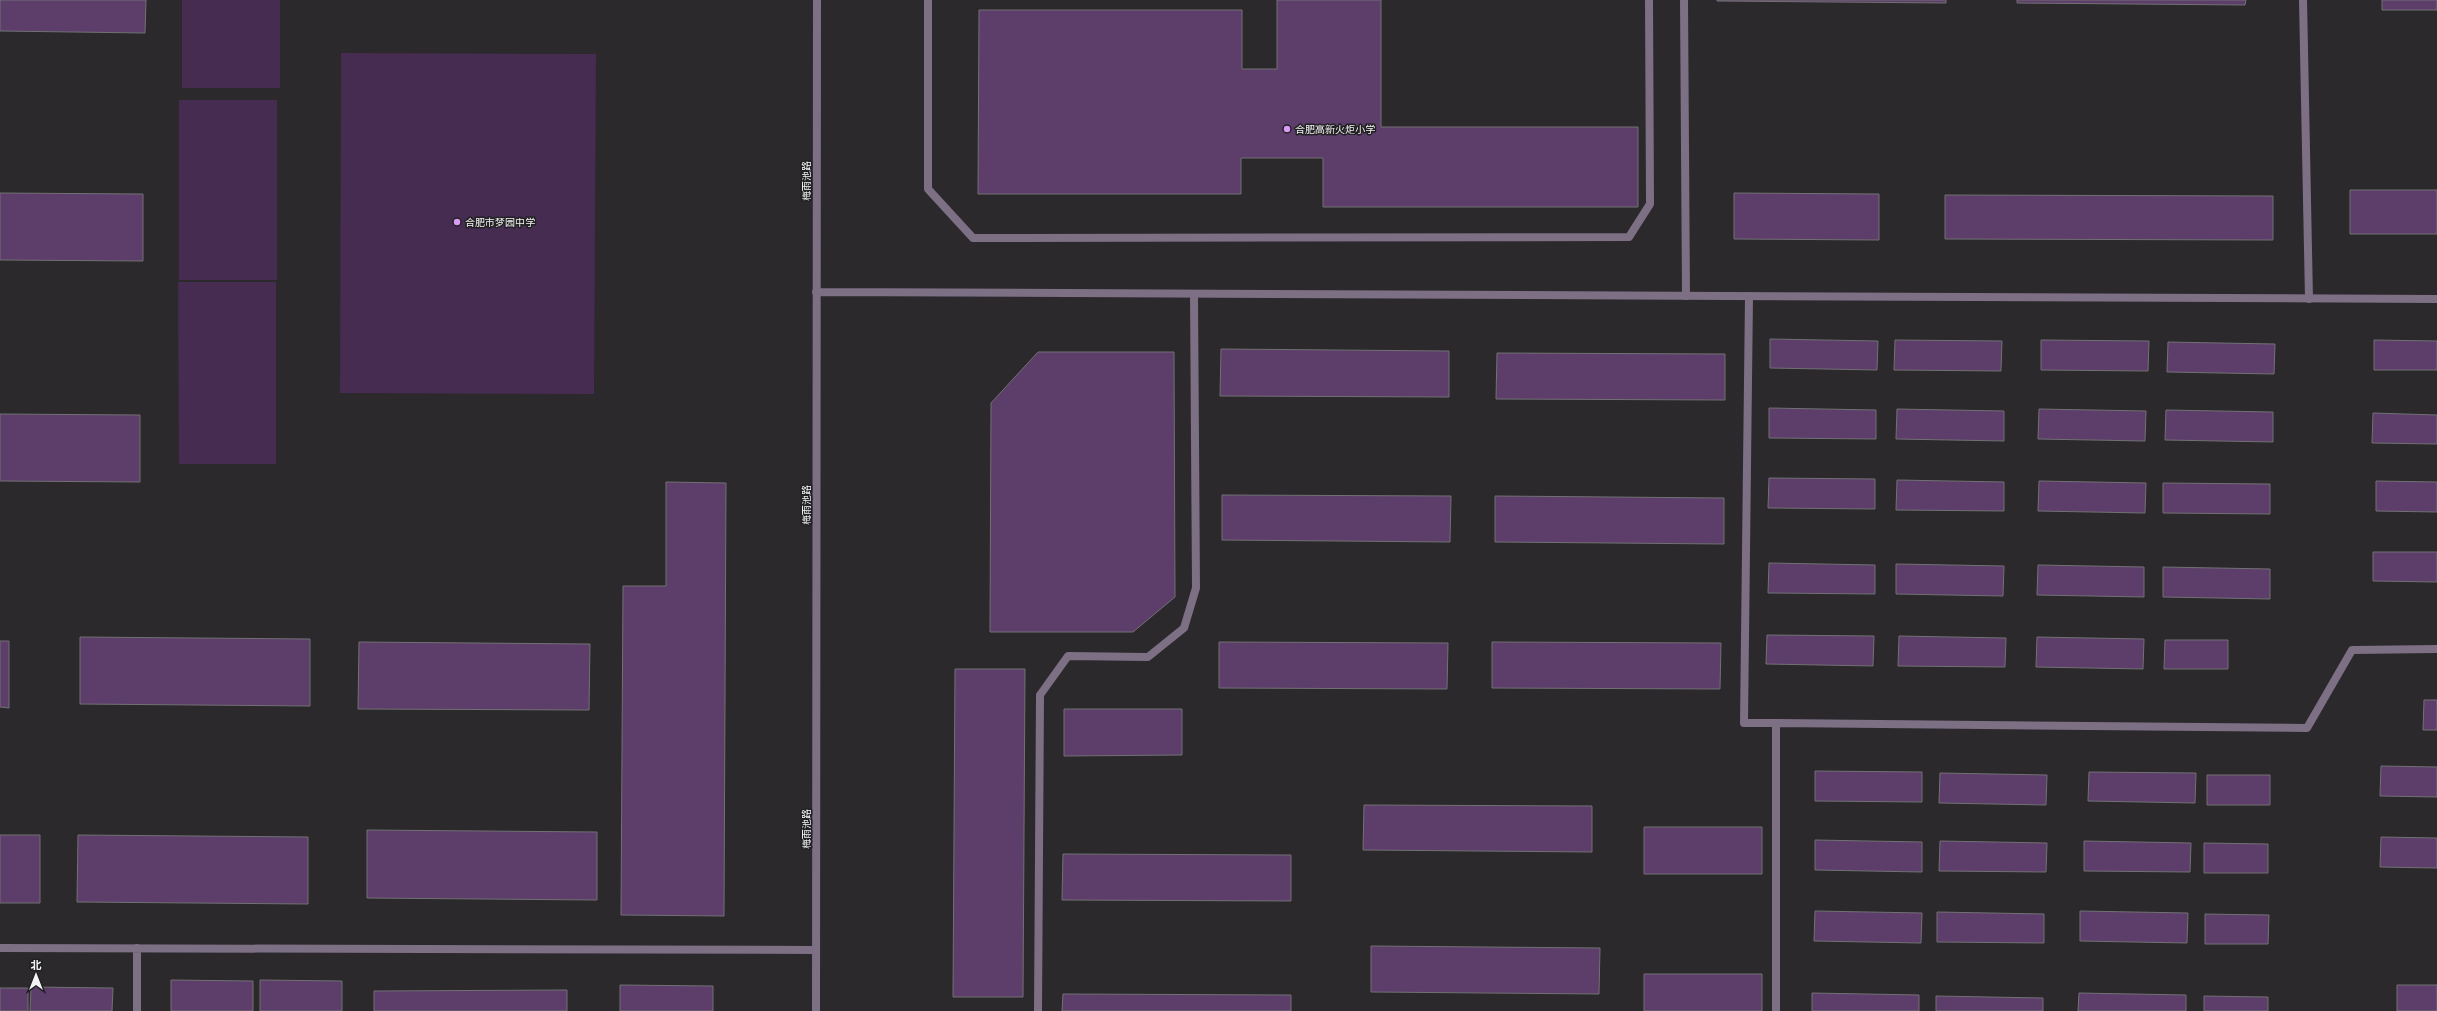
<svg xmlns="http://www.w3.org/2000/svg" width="2437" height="1011" font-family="'PT Sans','Noto Sans SC',sans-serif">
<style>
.green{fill:#462c51}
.building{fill:#5d3e6b;stroke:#727173}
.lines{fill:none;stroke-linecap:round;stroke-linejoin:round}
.service{stroke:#7d6f84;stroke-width:8}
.minor{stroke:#7d6f84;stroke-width:8}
.poi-dot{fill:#da9af6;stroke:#212022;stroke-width:1.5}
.labels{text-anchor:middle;stroke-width:3;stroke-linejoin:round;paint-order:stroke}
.poi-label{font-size:10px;fill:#f4f3f4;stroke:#212022;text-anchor:start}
.street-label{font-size:10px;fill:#f4f3f4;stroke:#212022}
</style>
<rect width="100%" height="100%" fill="#2b292c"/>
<path class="green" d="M182,0H280V88H182Z
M341,53L596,54L594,394L340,393Z
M179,100H277V280H179Z
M178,282H276V464H179Z"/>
<path class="building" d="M0,0H146L145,33L0,31Z
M1277,0H1381V127H1638V207H1323V158H1241V194H978L979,10H1242V69H1277Z
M1717,0H1946V3L1717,1Z
M2017,0H2246L2245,5L2017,3Z
M2382,0H2437V10H2382Z
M2350,190H2437V234H2350Z
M0,193L143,194V261L0,260Z
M1734,193L1879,194V240L1734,239Z
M1945,195L2273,196V240L1945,239Z
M1770,339L1878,341L1877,370L1770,368Z
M1895,340L2002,341L2001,371L1894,370Z
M2041,340L2149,341L2148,371L2041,370Z
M2374,340L2437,341V370H2374Z
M2168,342L2275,344L2274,374L2167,372Z
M1221,349L1449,351V397L1220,396Z
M1038,352H1174L1175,597L1133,632H990L991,403Z
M1497,353L1725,354V400L1496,399Z
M1769,408L1876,410V439L1769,438Z
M1897,409L2004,411V441L1896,439Z
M2039,409L2146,411L2145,441L2038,439Z
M2166,410L2273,412V442L2165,440Z
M2373,413L2437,415V444L2372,443Z
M0,414L140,415V482L0,481Z
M1769,478L1875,479V509L1768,508Z
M1897,480L2004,482V511L1896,510Z
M2039,481L2146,483L2145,513L2038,511Z
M2376,481L2437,482V512L2376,511Z
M666,482L726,483L724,916L621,915L623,586H666Z
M2163,483L2270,484V514L2163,513Z
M1222,495L1451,496L1450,542L1222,540Z
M1495,496L1724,498V544L1495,542Z
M2373,552H2437V582L2373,581Z
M1769,563L1875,565V594L1768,593Z
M1896,564L2004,566L2003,596L1896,594Z
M2038,565L2144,567V597L2037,595Z
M2163,567L2270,569V599L2163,597Z
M1767,635L1874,636L1873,666L1766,664Z
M1899,636L2006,638L2005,667L1898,666Z
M80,637L310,639V706L80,704Z
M2037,637L2144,639L2143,669L2036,667Z
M2165,640H2228V669H2164Z
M0,641H9V708L0,707Z
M359,642L590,644L589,710L358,709Z
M1219,642L1448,643L1447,689L1219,688Z
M1492,642L1721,643L1720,689L1492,688Z
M955,669H1025L1023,997H953Z
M2424,700H2437V730H2423Z
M1064,709H1182V755L1064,756Z
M2381,766L2437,767V797L2380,796Z
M1815,771L1922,772V802L1815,801Z
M2089,772L2196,773L2195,803L2088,801Z
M1940,773L2047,775L2046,805L1939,803Z
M2207,775H2270V805H2207Z
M1364,805L1592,806V852L1363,850Z
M1644,827H1762V874H1644Z
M367,830L597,832V900L367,898Z
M0,835H40V903H0Z
M78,835L308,837V904L77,902Z
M2381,837L2437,838V868L2380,867Z
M1815,840L1922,842V872L1815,870Z
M1940,841L2047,843L2046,872L1939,871Z
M2084,841L2191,843L2190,872L2084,871Z
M2204,843L2268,844V873H2204Z
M1063,854L1291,855V901L1062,900Z
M1815,911L1922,913L1921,943L1814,941Z
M2080,911L2188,913L2187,943L2080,941Z
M1937,912L2044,914V943L1937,942Z
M2205,914L2269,915L2268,944H2205Z
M1371,946L1600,948L1599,994L1371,992Z
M1644,974H1762V1011H1644Z
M171,980L253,981V1011H171Z
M260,980L342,981V1011H260Z
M620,985L713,986V1011H620Z
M2397,985H2437V1011H2397Z
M31,987L113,988L112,1011H30Z
M0,988H28V1011H0Z
M567,990V1011H374V991Z
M1812,993L1919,995V1011H1812Z
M2079,993L2186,995V1011H2078Z
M1063,994L1291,995V1011H1062Z
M1936,996L2043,998V1011H1936Z
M2204,996L2268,997V1011H2204Z"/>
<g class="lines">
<path class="service" d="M928,0V189L973,238L1629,237L1650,204L1649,0
M1684,0L1686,296
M2303,0L2309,299
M1749,296L1744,723H1776
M0,948L816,950
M137,948V1011
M1038,1011L1040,695L1068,656L1148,657L1184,628L1196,588L1194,294
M1776,1011V723L2307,728L2352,650L2437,649"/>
<path class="minor" d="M816,292L2437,299
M816,1011L817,0"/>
</g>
<g class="poi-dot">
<circle cx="1287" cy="129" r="4"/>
<circle cx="457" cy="222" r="4"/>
</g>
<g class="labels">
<g class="poi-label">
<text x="1295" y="133">合肥高新火炬小学</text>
<text x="465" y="226">合肥市梦园中学</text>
</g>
<g class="street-label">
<text transform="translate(806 181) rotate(-90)" y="4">梅雨池路</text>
<text transform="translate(806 505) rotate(-90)" y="4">梅雨池路</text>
<text transform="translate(806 829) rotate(-90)" y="4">梅雨池路</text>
</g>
</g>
<g transform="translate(36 975)" stroke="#212022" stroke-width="3" paint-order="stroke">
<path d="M0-3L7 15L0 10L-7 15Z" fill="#f4f3f4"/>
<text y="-6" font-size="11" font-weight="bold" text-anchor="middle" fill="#f4f3f4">北</text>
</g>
</svg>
